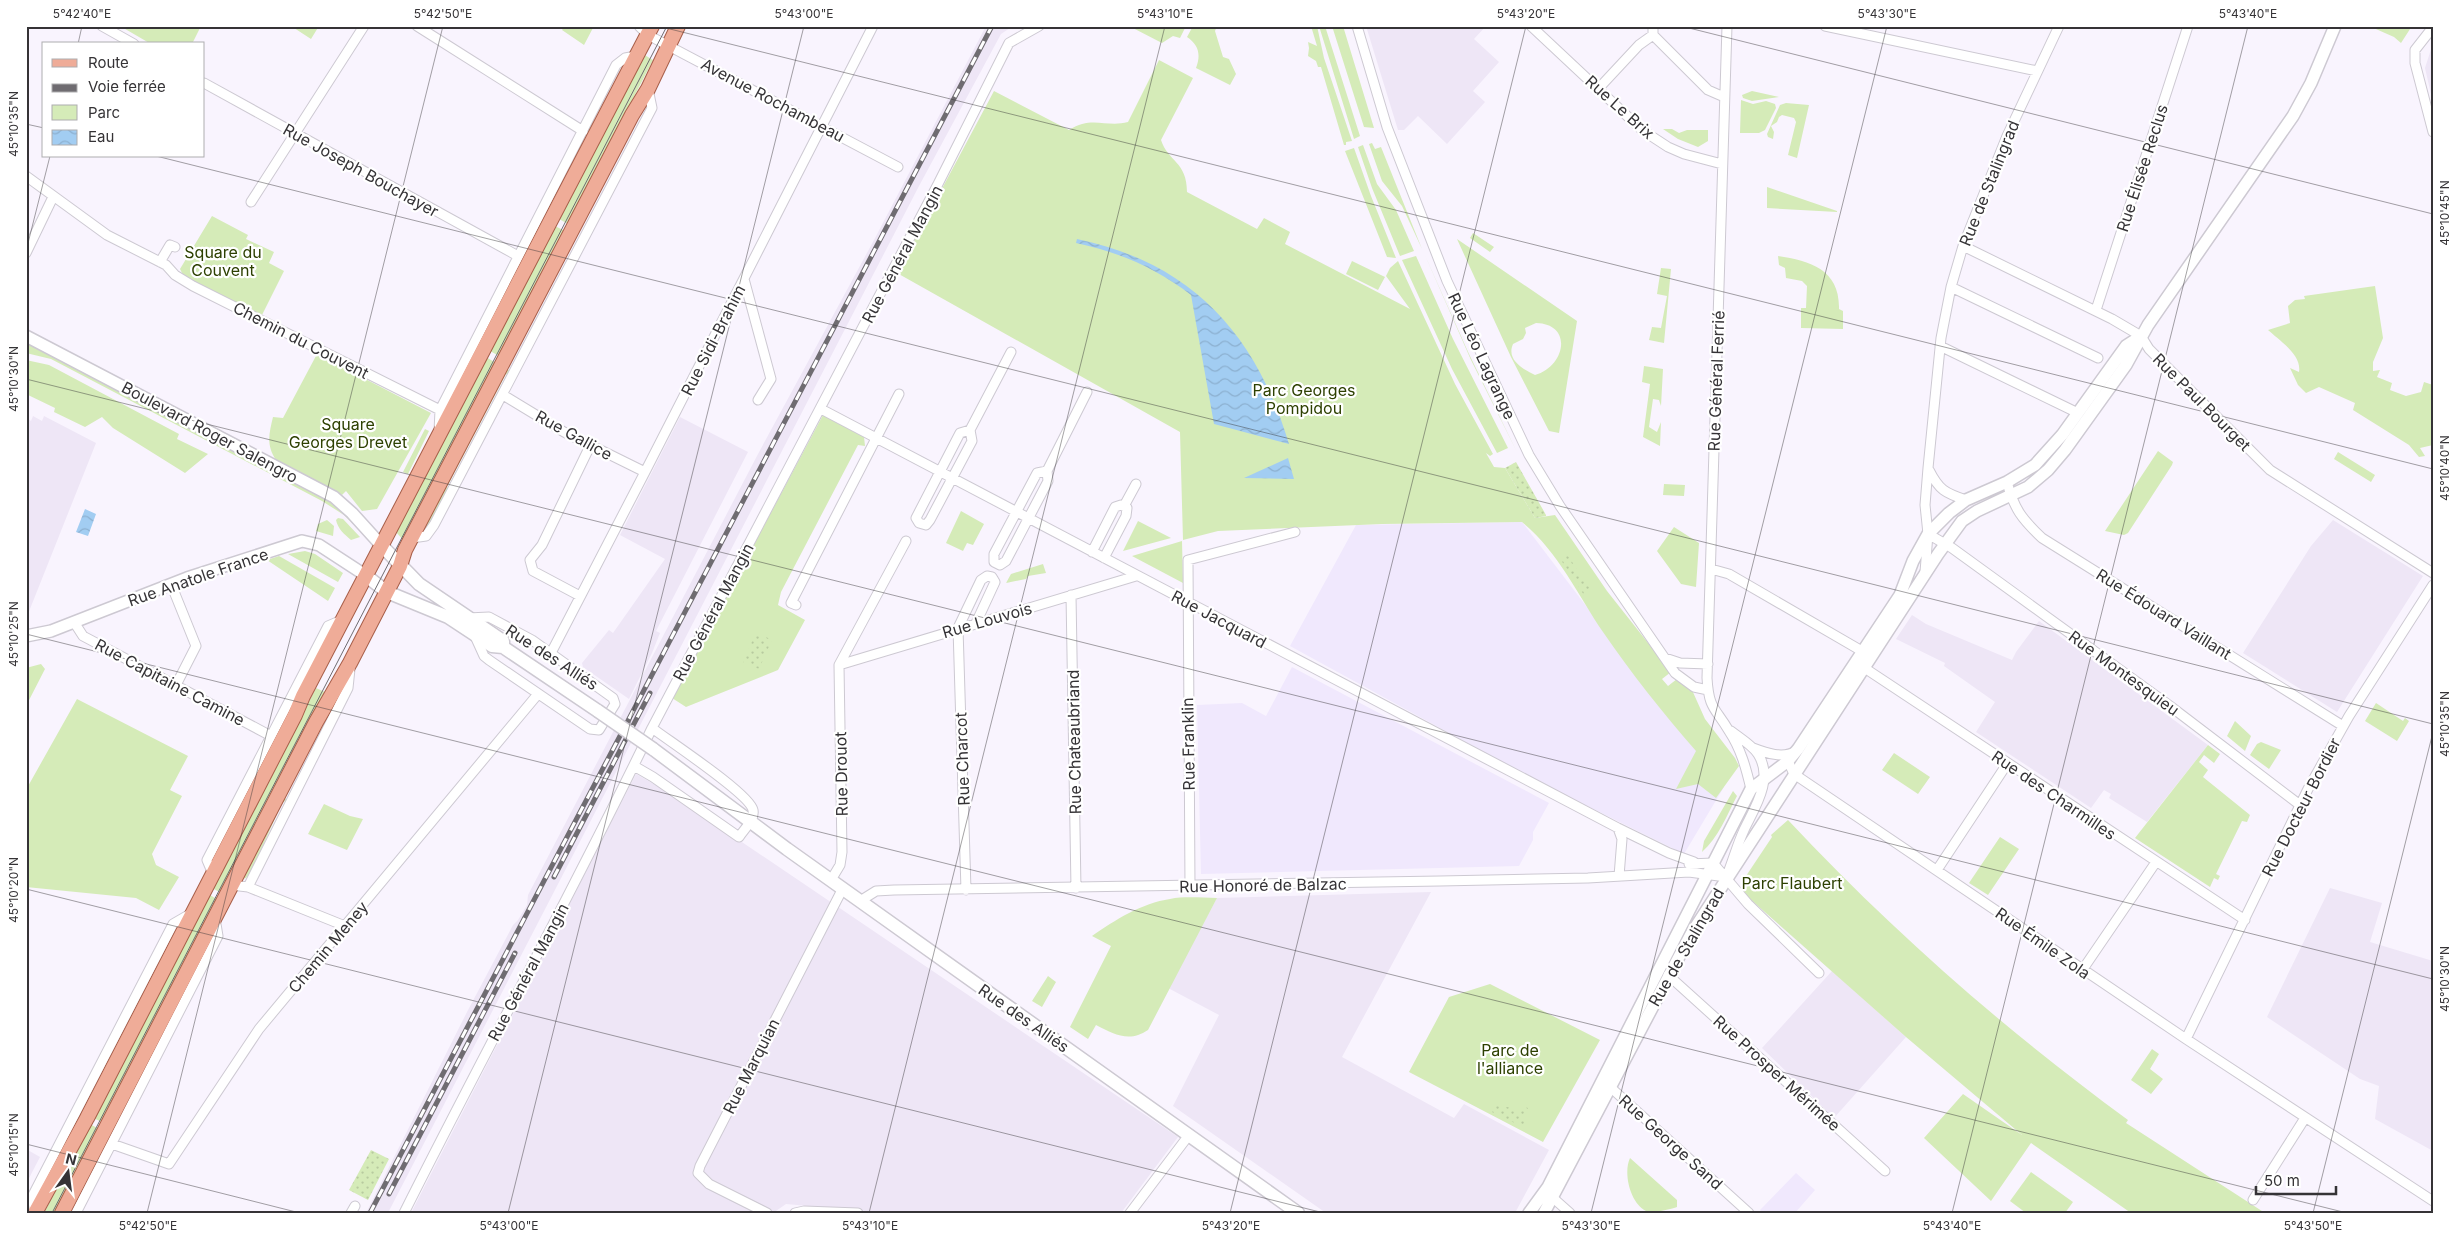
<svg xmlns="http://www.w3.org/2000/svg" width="2459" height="1239" font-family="Inter,sans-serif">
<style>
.built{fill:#eee6f6}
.industrial{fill:#f0e8fd}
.green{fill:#d5ebb8;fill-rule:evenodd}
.garden{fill:url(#garden-dots)}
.water{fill:url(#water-waves)}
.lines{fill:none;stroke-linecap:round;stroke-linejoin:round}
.minor-casing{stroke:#cdc9d2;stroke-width:11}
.tertiary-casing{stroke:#cdc9d2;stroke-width:14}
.secondary-casing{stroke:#cdc9d2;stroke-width:15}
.primary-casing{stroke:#a75e49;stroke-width:16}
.minor{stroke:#fff;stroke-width:9}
.tertiary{stroke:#fff;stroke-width:11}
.secondary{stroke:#fff;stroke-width:12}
.primary{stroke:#efac98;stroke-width:14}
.tram{stroke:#6f6c71;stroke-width:1}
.rail-casing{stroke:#6f6c71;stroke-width:5}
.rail{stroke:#fff;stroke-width:3;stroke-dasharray:9;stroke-linecap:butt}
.secondary-bridge-casing{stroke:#cdc9d2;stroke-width:15;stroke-linecap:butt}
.secondary-bridge{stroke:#fff;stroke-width:12}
.ticks{fill:none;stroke:#353336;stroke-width:1;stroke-opacity:0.45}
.labels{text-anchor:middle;stroke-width:4.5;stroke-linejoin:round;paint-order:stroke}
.street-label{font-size:16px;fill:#353336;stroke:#fff}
.park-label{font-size:16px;fill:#2d4001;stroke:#fff}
.neatline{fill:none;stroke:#353336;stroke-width:2}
.ticks-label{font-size:12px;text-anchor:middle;fill:#353336}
</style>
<defs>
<pattern id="garden-dots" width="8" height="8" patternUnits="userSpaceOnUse" patternTransform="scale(1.25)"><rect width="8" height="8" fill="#d5ebb8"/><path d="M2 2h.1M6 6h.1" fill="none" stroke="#b7ca9f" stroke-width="1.8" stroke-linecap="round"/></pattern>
<pattern id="water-waves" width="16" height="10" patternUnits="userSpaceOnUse" patternTransform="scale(1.25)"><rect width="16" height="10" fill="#a2cdf2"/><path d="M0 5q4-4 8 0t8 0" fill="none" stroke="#8cb0d0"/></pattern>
</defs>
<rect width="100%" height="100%" fill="#f9f4fe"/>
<path class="built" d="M986,26H1013L1001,34L919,186L390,1209L388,1213H366L467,1012L513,925L518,920L527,905L528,895L758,454L874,240Z
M1366,26H1486L1474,39L1499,62L1473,91L1485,102L1447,144L1418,116L1404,130H1398Z
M2433,43V103L2425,68Z
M33,416L42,421L44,416L96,443L26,619V420L27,418L31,421Z
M680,417L748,452L656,631L660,633L652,653L629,699L583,667L582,663L609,630L613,633L665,559L620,535Z
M2333,520L2423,576L2337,712L2243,653L2311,546Z
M1912,615L1926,624L2012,660L2016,652L2039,621L2208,745L2147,822L2109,798L2111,794L2104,790L2091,808L1976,732L1995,702L1944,666L1945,663L1896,639Z
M636,774L668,792L1178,1137L1121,1213H887L786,1204L773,1213H411Z
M2330,888L2382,903L2370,942L2433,961V1151L2375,1119L2379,1086L2360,1079L2267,1017Z
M1431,892L1342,1057L1454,1118L1464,1104L1549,1150L1515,1213H1326L1173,1106L1219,1015L1168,988L1217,898Z
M1832,971L1906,1037L1834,1118L1762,1048Z
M26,1149L40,1157L26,1184Z"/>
<path class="industrial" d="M1522,522L1724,787L1684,854L1537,781L1290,646L1356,525Z
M1292,667L1549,803L1533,832V840L1519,866L1201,874L1197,705L1242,703L1266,716Z
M1796,1173L1815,1190L1795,1213H1763L1760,1210Z"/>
<path class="green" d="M120,26H201L192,44H151Z
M291,26H319L311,39Z
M565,26H594L584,45L562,30Z
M1129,26H1186L1180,38L1173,36L1162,43Z
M1193,26H1217L1215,31L1223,57L1229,59L1236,74L1230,85L1196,68C1201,55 1199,45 1187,37Z
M1311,26H1317L1324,58L1352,141L1346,142V145H1344L1321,67H1318L1316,61L1308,56L1309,48L1308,42L1317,46Z
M1319,26H1325L1360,136L1354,139Z
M1332,26H1343L1374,128L1364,127Z
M2369,26H2412L2401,43L2394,37Z
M643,54L653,60L568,224L559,219Z
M1159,60L1193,78L1161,140C1168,162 1187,161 1187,192L1257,229L1264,218L1290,232L1285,244L1410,309L1386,276L1390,268L1398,261L1455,384L1493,454L1490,456L1486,453L1494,467L1505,468L1535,518L1555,515L1607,591L1671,672L1662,679L1668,686L1677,679L1692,690L1705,719L1735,758L1739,766L1716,798L1698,784L1676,789L1696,751C1663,713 1631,673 1603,632C1578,595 1557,550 1522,522L1382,524L1218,531L1183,540L1180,432L897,273L994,91L1069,130C1092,115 1106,128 1128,122Z
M1752,91L1779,97L1752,101L1743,98L1742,95Z
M1741,100L1753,104L1766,101L1775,104L1776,108L1765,130L1759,133H1740Z
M1786,103L1809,105L1797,158L1788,155L1796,122L1794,118L1782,115L1779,117L1777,122L1771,126L1774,132L1773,139L1768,137L1767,134L1780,105Z
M1663,129H1672L1679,133L1687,130H1708V141L1698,147L1678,139Z
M1372,143L1375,149L1381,147L1422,249L1402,206L1382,181L1369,144Z
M1363,145L1377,184L1396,210L1414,251L1400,256L1372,188L1358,147Z
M1354,148L1371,196L1396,258L1387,257L1345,151Z
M1767,187L1837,211V212L1767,208Z
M212,216L248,235L246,239L274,252L269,263L284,271L261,317L184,277L180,269Z
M555,226L565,231L499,356L490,351Z
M1473,233L1494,247L1490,252L1470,238Z
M1457,239L1577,321L1559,433L1549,431L1511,357ZM1536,323C1574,324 1565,367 1535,375C1523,369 1506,360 1513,344L1523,339L1526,333L1525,328Z
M1424,253L1469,354L1517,452L1471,360Z
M1416,256L1453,339L1508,448L1497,453L1452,369L1402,260Z
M1778,256C1811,261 1840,270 1839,309L1843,311V329L1801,328V308H1806L1807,286L1802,281L1786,278L1785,268L1779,265Z
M1352,261L1385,277L1378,290L1346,274Z
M1661,268L1671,269L1664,343L1649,340L1652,327L1661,328L1667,296L1657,294Z
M2375,286L2383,338L2373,362V371L2380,370L2377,377L2392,383L2390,390L2406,396L2421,392L2424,382L2433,385V445L2420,448L2425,456L2419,457L2409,445L2353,410L2355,403L2319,387L2306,393L2298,385L2290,368L2299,372C2302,355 2279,340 2268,330L2290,323L2288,306L2295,300L2305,299L2304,296Z
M26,343L330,502L339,508L363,534L344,515L322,501L51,359L26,353Z
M317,354L431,413L377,509L362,511L346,491L342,495L276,460C266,445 269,434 273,417L283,418Z
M486,357L496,363L404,541L396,532Z
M26,360L49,365L179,434L177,439L208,454L185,473L113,428L102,417L85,427L54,412L55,408L26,394Z
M1644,366L1663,369L1661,406L1659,400L1653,399L1649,427L1657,432L1661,422L1660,446L1643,437L1650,384L1642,382Z
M503,367L511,371L509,375L506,374L447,487L449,490L433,521L422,531Z
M823,415L864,437L865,446L858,445L781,592L778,605L805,620L778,670L686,707L672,698Z
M425,429L429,431L408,474L403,472Z
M2158,451L2173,462L2172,465L2128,533L2124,535L2105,531Z
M2338,452L2375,475L2371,482L2334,459Z
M1664,484L1685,485L1684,496L1663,495Z
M961,511L984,524L973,545L967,543L963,551L946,543Z
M338,518L343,519L360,537L351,540C344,534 338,529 336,520Z
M327,520L334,526L333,536L316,531L318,524Z
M1138,521L1171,538L1123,551Z
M1674,527L1699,543L1696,587L1681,584L1657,551Z
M1182,541L1183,583L1132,556Z
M305,551L315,554L343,573L338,582L288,554Z
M279,556L335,588L328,601L267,560Z
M1043,564L1046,573L1028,576L1026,579L1006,583L1011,574Z
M41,664L45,669L26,706V668Z
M316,688L325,692L221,893L212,888Z
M77,699L188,756L170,790L182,796L152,854L156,865L179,877L159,910L136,898L26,887L27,788Z
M2376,703L2403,721L2405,718L2409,721L2397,741L2365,721Z
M2235,721L2251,736L2245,751L2227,736Z
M2261,742L2281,750L2269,769L2250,755L2257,744Z
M2208,745L2220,754L2214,763L2204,755L2199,762L2208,770L2203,777L2250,815L2247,822L2242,821L2216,874L2220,876L2218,880L2214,878L2210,887L2135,838Z
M1894,753L1930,777L1918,794L1882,770Z
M1733,791L1737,796C1727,815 1718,838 1702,852L1704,841Z
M282,796L287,800L282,803L252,870L246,878L238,880Z
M324,804L350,816L363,819L347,850L308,834Z
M1788,820C1892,931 2005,1030 2128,1120L2126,1123L2265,1213H2131L2031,1143L1991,1201L1924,1138L1963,1094L2022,1135L1906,1037L1741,891L1742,882L1772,837L1771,835Z
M2000,837L2019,849L1988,895L1969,883Z
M208,894L217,899L102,1122L93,1118Z
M1217,898L1148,1030C1129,1043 1114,1034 1096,1025L1088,1039L1070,1027L1111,946L1092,936C1115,920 1142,903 1170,899C1185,896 1202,898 1217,898Z
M1048,976L1056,982L1042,1007L1032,1001Z
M1490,984L1600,1040L1543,1142L1409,1072L1449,997Z
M2152,1049L2159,1054L2150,1069L2163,1079L2151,1094L2131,1080Z
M90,1124L99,1129L55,1213H44Z
M1630,1158L1677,1200V1207C1671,1209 1652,1214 1646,1211C1630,1203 1623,1173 1630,1158Z
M2031,1172L2073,1202L2065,1213H2026L2010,1201Z"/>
<path class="garden" d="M1516,462L1546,515V516L1535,518L1505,468Z
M1566,553L1591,590L1584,595L1559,557Z
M756,632L772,640L759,669L743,662Z
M1494,1104L1520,1110L1522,1106L1528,1108L1523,1127L1492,1112Z
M371,1150L389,1159L368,1200L349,1190Z"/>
<path class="water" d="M1077,239C1192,263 1256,334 1289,444L1214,424L1191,295C1156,268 1119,252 1076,243Z
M1288,458L1294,479L1244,478Z
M85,509L96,514L88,536L76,532Z"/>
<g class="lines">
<defs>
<path id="minor" d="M102,26L134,44
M417,26L583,131
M639,26L648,35L898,167
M1357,26L1387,127L1447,281L1529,455L1560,506L1675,673L1694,687L1708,690
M1531,26L1642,130L1668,147L1684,154L1722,164
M1653,26V35L1708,90L1724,97
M1727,26L1707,678C1709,710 1715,707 1729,731C1741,749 1746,768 1751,789
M1825,26L2037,71
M2433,27L2415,50V63L2433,132
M204,83L518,256
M1598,89L1639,45L1653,35
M26,176L107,235L166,265L175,275L193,286L440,410
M251,202L364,26
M1963,246L2112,319L2141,336L2149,349L2270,470L2433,573
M26,253L53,197
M160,262L170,245L175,247
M744,279L771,379L758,400
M1951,287L2098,358
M2096,310L2188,26
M1940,346L2078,413
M503,395L564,432L645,472
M821,409L1618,828L1669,853L1694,862
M970,430L972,441L930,520L926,525L919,523L916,518L960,433Z
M970,430L1011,352
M439,432L440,410L616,65L625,58L636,56
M1929,470C1939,490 1945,493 1966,500
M1047,471L1048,481L1006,561L1000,565L994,562V554L1037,473Z
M1047,471L1087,392
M2007,482C2014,509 2022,519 2042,538L2343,726
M1124,506L1136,484
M1928,534L1952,548L2170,706L2300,805
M412,538L426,536L434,525L652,108L648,89
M1092,552L1115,507L1121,505L1127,508L1126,516L1104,558
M1711,569L1729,574L1867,654
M1925,572L1928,534L1925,505L1928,468L1941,338L1951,287L1963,246L2007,136L2059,26
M171,584L196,646L176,685
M1071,595L1076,888
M580,596L533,571L530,560L542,545L590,446
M796,605L791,603L899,394
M468,618L489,617L532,640L613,698L615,704L599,730L590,729L489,660L484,656L474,634
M74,622L83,636L271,736
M551,653L645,472L873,26
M1665,658L1680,663L1708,664
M839,665L1136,576
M839,665L906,541
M1860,665L2245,920
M1753,748C1766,753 1783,759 1796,751
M1788,761L1794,774L2186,1039L2433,1201
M634,766L653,777L739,837C744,829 755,820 753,810C750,794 669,741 652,728
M1618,828L1622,839L1619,876
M1689,864L1713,863L1748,904L1819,973
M1729,870C1734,857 1738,843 1744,830C1755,807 1774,779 1758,754C1752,745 1740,738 1731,731
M1937,870L2007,764
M213,874L207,860L328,626L342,620
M831,880L840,865L842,852L839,665
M231,885L248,887L345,926
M1190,886L1188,560L1295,532
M248,887L348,688L350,669
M966,890L958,628L981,580L987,576L992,577L995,582L976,623
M860,901L876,891L894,890L1440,881L1588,878L1689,872L1726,877
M2083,969L2156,862
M1668,975L1885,1171
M2186,1039L2308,789L2349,716L2433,585
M1610,1083L1609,1086L1749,1213
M112,1144L169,1164L259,1029L538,694
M1550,1192L1552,1197L1570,1213
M2253,1200L2305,1118
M34,1213L33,1195L173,924L192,913
M76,1213L218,936L215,918
M351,1213L355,1206
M404,1213C485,1051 573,892 652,728L938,184L1009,43L1039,26
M767,1213L709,1184L698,1173L700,1166L843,888
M795,1213L804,1211L858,1213
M1130,1213L1189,1135"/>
<path id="tertiary" d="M26,336L334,497L352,513L381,545
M26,636L51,631L187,578L302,541L319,545L365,575
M1529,1213L1548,1187L1751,789L1788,761L1798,749L1900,595L1913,561L1928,534L1949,513L1966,500L2007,482L2035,465L2062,435L2126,346L2140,337
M1544,1213L1691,934L1938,554L1962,521L1977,511L2028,487L2048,470L2065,450L2126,365L2148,325L2293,116L2311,83L2335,26"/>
<path id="secondary" d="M381,545L419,584L503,641V647
M365,575L387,592L448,617L492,646L503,647L598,711
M653,749L787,849L1298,1213"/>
<path id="primary" d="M35,1213L87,1118L295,715L303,696L652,26
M62,1213L316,722L350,663L400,566L405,550L632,115L648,89L678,26"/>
</defs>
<use href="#minor" class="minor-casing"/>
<use href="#tertiary" class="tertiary-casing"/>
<use href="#secondary" class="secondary-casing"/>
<use href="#primary" class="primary-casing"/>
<use href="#minor" class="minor"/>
<use href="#tertiary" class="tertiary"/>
<use href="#secondary" class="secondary"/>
<use href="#primary" class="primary"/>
<path class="tram" d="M52,1213L667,26"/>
<defs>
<path id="rail" d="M554,877L650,693
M389,1194L515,953
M370,1213L992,26"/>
</defs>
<use href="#rail" class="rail-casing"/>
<use href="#rail" class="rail"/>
<defs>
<path id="secondary-bridge" d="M598,711L653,749"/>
</defs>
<use href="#secondary-bridge" class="secondary-bridge-casing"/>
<use href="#secondary-bridge" class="secondary-bridge"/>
</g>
<path class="ticks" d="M658,26L2433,469M1681,26L2433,214M78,44L82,26M26,124L44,128M156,156L2433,724M26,251L50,156M26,379L2433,979M26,634L2347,1213M26,889L1324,1213M26,1144L300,1213M147,1213L443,26M508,1213L804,26M869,1213L1165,26M1230,1213L1526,26M1591,1213L1887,26M1952,1213L2248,26M2313,1213L2433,732"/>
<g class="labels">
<g class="street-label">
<text transform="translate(773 100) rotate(28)" y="6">Avenue Rochambeau</text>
<text transform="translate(1620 107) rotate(42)" y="6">Rue Le Brix</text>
<text transform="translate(2142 168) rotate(-72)" y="6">Rue Élisée Reclus</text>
<text transform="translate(361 170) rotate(29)" y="6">Rue Joseph Bouchayer</text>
<text transform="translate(1989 183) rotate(-68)" y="6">Rue de Stalingrad</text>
<text transform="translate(902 254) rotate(-62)" y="6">Rue Général Mangin</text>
<text transform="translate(301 340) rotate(27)" y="6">Chemin du Couvent</text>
<text transform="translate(713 340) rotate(-63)" y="6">Rue Sidi-Brahim</text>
<text transform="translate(1482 356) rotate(65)" y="6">Rue Léo Lagrange</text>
<text transform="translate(1716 381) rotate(-88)" y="6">Rue Général Ferrié</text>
<text transform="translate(2202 402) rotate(45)" y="6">Rue Paul Bourget</text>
<text transform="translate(210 432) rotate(28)" y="6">Boulevard Roger Salengro</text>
<text transform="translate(574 435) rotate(29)" y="6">Rue Gallice</text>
<text transform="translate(198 577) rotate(-19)" y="6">Rue Anatole France</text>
<text transform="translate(713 612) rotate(-62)" y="6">Rue Général Mangin</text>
<text transform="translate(2164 614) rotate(32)" y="6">Rue Édouard Vaillant</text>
<text transform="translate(1219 619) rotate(28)" y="6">Rue Jacquard</text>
<text transform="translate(987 620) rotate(-16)" y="6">Rue Louvois</text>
<text transform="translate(552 657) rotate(33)" y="6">Rue des Alliés</text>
<text transform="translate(2124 673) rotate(36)" y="6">Rue Montesquieu</text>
<text transform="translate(170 682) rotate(28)" y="6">Rue Capitaine Camine</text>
<text transform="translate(1074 742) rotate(-91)" y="6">Rue Chateaubriand</text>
<text transform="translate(1188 744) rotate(-91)" y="6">Rue Franklin</text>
<text transform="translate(962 759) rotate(-92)" y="6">Rue Charcot</text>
<text transform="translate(841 774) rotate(-91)" y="6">Rue Drouot</text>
<text transform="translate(2054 795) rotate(34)" y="6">Rue des Charmilles</text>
<text transform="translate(2301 807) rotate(-63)" y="6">Rue Docteur Bordier</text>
<text transform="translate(1263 885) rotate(-1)" y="6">Rue Honoré de Balzac</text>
<text transform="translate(2043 943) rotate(35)" y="6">Rue Émile Zola</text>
<text transform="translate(328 947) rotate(-50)" y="6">Chemin Meney</text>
<text transform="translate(1686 947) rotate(-60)" y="6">Rue de Stalingrad</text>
<text transform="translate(528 972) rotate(-62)" y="6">Rue Général Mangin</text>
<text transform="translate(1024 1018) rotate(35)" y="6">Rue des Alliés</text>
<text transform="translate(751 1066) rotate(-63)" y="6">Rue Marquian</text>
<text transform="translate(1777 1073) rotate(42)" y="6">Rue Prosper Mérimée</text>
<text transform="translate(1671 1142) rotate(42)" y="6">Rue George Sand</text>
</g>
<g class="park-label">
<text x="223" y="258">Square du<tspan x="223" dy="18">Couvent</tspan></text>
<text x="1304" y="396">Parc Georges<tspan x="1304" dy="18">Pompidou</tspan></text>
<text x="348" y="430">Square<tspan x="348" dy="18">Georges Drevet</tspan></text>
<text x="1792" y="889">Parc Flaubert</text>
<text x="1510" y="1056">Parc de<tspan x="1510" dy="18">l'alliance</tspan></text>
</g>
</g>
<rect width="2459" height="1239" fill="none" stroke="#ffffff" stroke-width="55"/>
<rect x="42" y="42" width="162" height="115" fill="#ffffff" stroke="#aeadaf"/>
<rect x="52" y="59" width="25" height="8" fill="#efac98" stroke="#aeadaf"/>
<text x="88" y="68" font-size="15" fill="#353336">Route</text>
<rect x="52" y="84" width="25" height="8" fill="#6f6c71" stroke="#aeadaf"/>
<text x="88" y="92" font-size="15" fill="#353336">Voie ferrée</text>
<rect x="52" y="105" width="25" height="15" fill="#d5ebb8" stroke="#aeadaf"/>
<text x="88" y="118" font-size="15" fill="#353336">Parc</text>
<rect x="52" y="130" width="25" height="15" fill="url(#water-waves)" stroke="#aeadaf"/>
<text x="88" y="142" font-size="15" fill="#353336">Eau</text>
<g transform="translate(68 1172) rotate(14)" stroke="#ffffff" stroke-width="4" paint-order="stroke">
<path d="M0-4L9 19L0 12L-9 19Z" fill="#353336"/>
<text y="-8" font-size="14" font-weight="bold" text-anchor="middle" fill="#353336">N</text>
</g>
<path d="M2256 1186v8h80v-8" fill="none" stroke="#353336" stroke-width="2.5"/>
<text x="2264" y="1186" font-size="15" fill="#353336" stroke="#ffffff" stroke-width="4" paint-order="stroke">50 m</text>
<rect x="28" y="28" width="2404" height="1184" class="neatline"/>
<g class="ticks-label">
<text x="82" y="18">5°42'40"E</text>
<text x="443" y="18">5°42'50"E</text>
<text x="804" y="18">5°43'00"E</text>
<text x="1165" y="18">5°43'10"E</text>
<text x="1526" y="18">5°43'20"E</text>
<text x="1887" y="18">5°43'30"E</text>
<text x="2248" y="18">5°43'40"E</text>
<text transform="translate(14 124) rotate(-90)" y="4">45°10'35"N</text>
<text transform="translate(2445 213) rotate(-90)" y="4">45°10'45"N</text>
<text transform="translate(14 379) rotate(-90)" y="4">45°10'30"N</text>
<text transform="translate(2445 468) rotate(-90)" y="4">45°10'40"N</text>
<text transform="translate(14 634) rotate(-90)" y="4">45°10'25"N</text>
<text transform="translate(2445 724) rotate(-90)" y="4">45°10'35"N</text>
<text transform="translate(14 890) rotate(-90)" y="4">45°10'20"N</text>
<text transform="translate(2445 979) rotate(-90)" y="4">45°10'30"N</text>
<text transform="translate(14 1145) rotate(-90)" y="4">45°10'15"N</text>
<text x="148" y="1230">5°42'50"E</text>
<text x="509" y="1230">5°43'00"E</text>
<text x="870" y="1230">5°43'10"E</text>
<text x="1231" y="1230">5°43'20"E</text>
<text x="1591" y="1230">5°43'30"E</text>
<text x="1952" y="1230">5°43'40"E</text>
<text x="2313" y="1230">5°43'50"E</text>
</g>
</svg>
